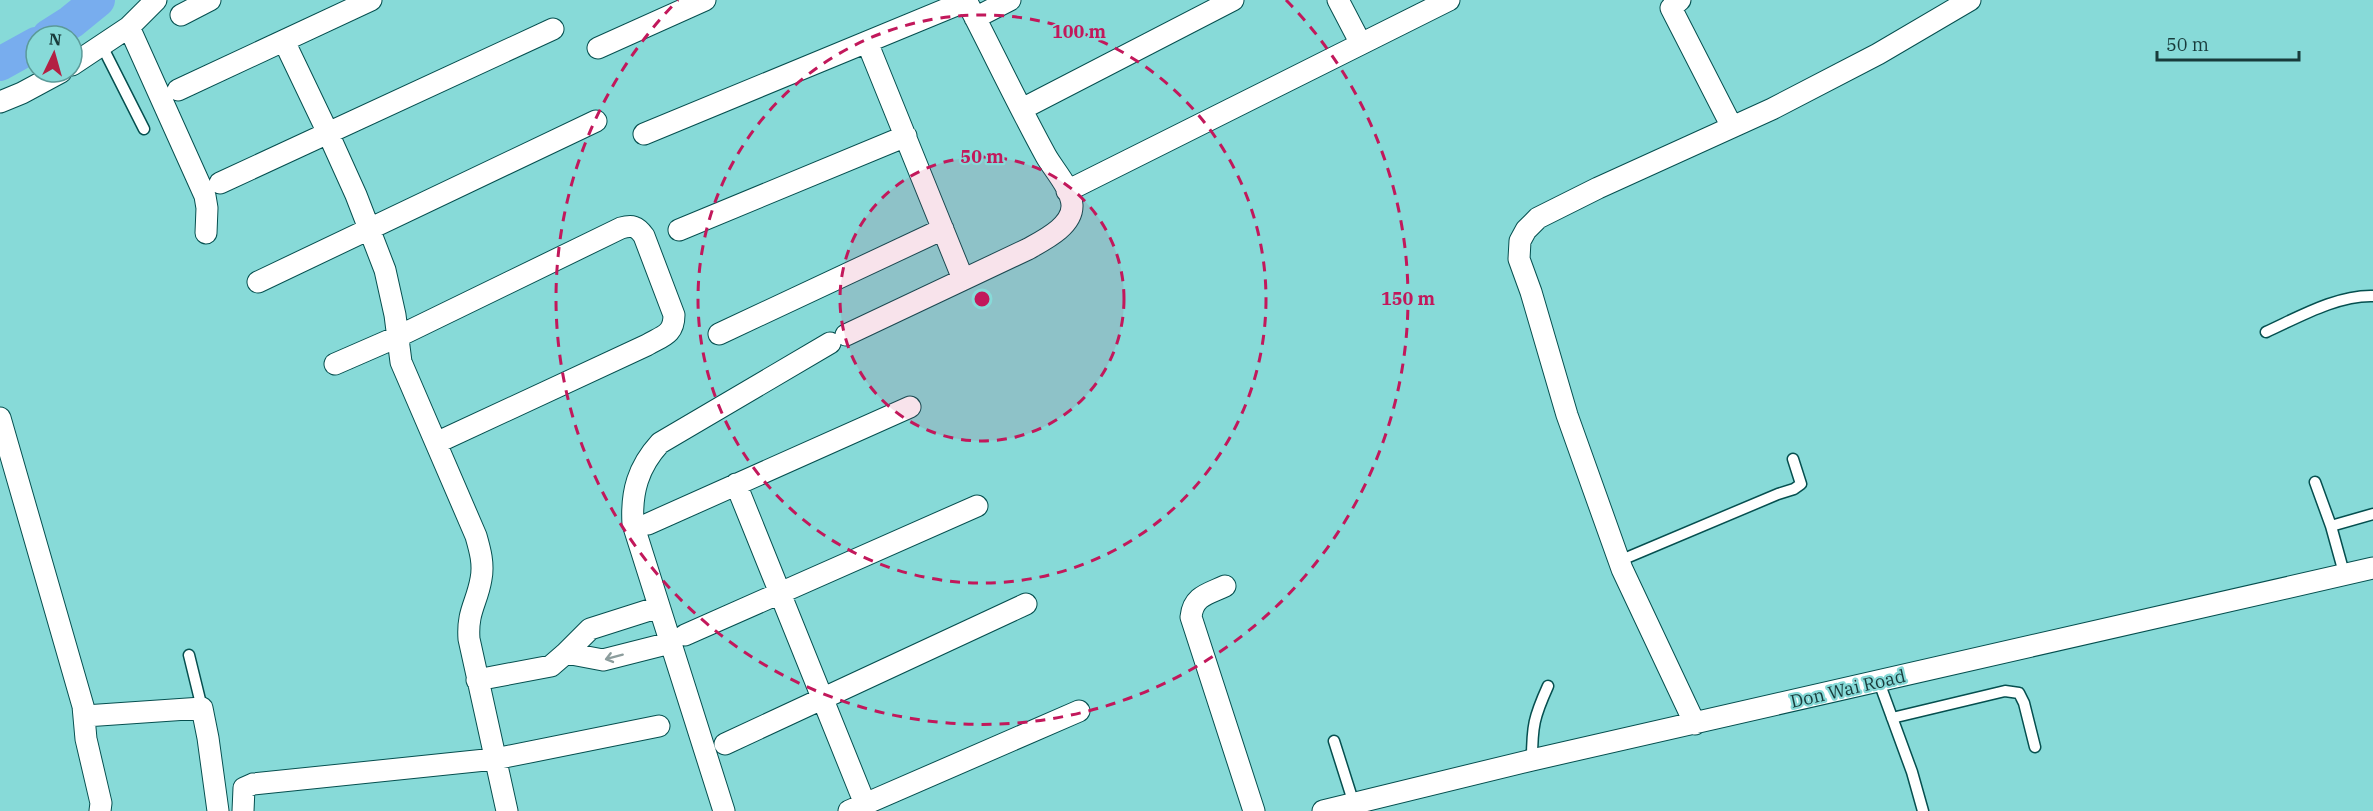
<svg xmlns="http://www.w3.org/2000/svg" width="2373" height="811" font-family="'IBM Plex Serif',serif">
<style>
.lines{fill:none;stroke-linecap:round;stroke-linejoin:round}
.river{stroke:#78adee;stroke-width:34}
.lane-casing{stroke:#054f4f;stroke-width:13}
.street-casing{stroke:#054f4f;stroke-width:23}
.lane{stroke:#fff;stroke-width:10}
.street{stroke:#fff;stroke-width:21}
.oneway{stroke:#8c9d9d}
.ring{fill:none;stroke:#c2185b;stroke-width:3;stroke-dasharray:10 8}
.labels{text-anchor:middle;stroke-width:4.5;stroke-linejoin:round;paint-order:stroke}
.street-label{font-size:18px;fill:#183b3b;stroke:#87dad8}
.centre{fill:#c2185b;stroke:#87dad8;stroke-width:3}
.ring-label{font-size:18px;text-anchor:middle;font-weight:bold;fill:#c2185b;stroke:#87dad8;stroke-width:4.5;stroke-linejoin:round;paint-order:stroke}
</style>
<rect width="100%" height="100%" fill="#87dad8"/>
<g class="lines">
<path class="river" d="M49,36L71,22L98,0
M0,64L36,44"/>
<defs>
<path id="lane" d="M102,46L144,129
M2266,332C2299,317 2337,295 2373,296
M2315,482L2331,526L2344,573
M2331,526L2373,514
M1619,561L1778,494L1794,489L1801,484L1793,459
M189,655L202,708
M1879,682L1912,772L1923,811
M1892,718L2005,691L2019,693L2024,703L2035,747
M1334,741L1354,804
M1532,760C1532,726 1534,717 1548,686"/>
<path id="street" d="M1338,0L1361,44L1449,0
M1680,0L1671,8L1732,127
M181,15L210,0
M975,18L1010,0
M129,27L205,196L207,208L206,233
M284,41L328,133L553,29
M867,42L963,279
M598,48L705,0
M72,65L129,27L156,0
M178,90L371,0
M0,102L22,93L61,72
M1022,109L1233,0
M644,134L966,1
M220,183L328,133L356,195L385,270L395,315L401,362L476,536C480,550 484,564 481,579C477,603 467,611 469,639L507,811
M1067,191L1361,44
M679,230L906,136
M258,282L596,121
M719,334L943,229
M846,335L1028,249C1044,240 1073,226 1072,205C1071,188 1054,170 1046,156C1018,105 993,52 966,0
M335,364L397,337L621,228C632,225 637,226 644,236L674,315C674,335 662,336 647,345L436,443
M0,418L83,706L86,739L101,803L100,811
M736,484L865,804
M648,524L910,407
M1225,586C1208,594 1193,596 1191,617L1254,811
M659,607L590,629L566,653L603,660L670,643
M685,635L977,506
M477,680L551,666L566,653
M85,716L202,708L208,738L218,811
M1695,724L1622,569L1567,415L1531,292L1519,259L1520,241L1526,230L1538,218L1598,188L1772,109L1878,54L1970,0
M725,744L1026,604
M243,811L244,788L253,784L495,759L659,726
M724,811L633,524C631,492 638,467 660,443L830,343
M849,811L1079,711
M1323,811L1532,760L2373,568"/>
</defs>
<use href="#lane" class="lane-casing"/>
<use href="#street" class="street-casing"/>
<use href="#lane" class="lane"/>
<use href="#street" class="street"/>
</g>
<defs><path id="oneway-shaft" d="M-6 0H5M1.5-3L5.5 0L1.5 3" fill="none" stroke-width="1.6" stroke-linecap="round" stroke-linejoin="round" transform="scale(1.5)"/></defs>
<use class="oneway" href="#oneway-shaft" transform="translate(614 657) rotate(165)"/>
<circle cx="982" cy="299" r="142" fill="#c2185b" fill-opacity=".12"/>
<g class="ring">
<circle cx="982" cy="299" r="142"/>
<circle cx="982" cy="299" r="284"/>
<path d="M1286 0A426 426 0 1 1 678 0"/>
</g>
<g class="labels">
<g class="street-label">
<text transform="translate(1848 689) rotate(-13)" y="6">Don Wai Road</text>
</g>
</g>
<circle cx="982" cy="299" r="9" class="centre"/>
<g class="ring-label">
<text x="1079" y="38">100 m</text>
<text x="982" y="163">50 m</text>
<text x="1408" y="305">150 m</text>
</g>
<g transform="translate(54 54) rotate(5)"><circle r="28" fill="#87dad8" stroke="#5b9a99" stroke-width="1.5"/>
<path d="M0-4.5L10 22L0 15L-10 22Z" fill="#b32043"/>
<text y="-9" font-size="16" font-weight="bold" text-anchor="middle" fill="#183b3b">N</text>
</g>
<path d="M2157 51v9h142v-9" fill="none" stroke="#183b3b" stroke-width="3"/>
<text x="2166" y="51" font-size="18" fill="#183b3b" stroke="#87dad8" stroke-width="4.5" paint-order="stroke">50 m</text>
</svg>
